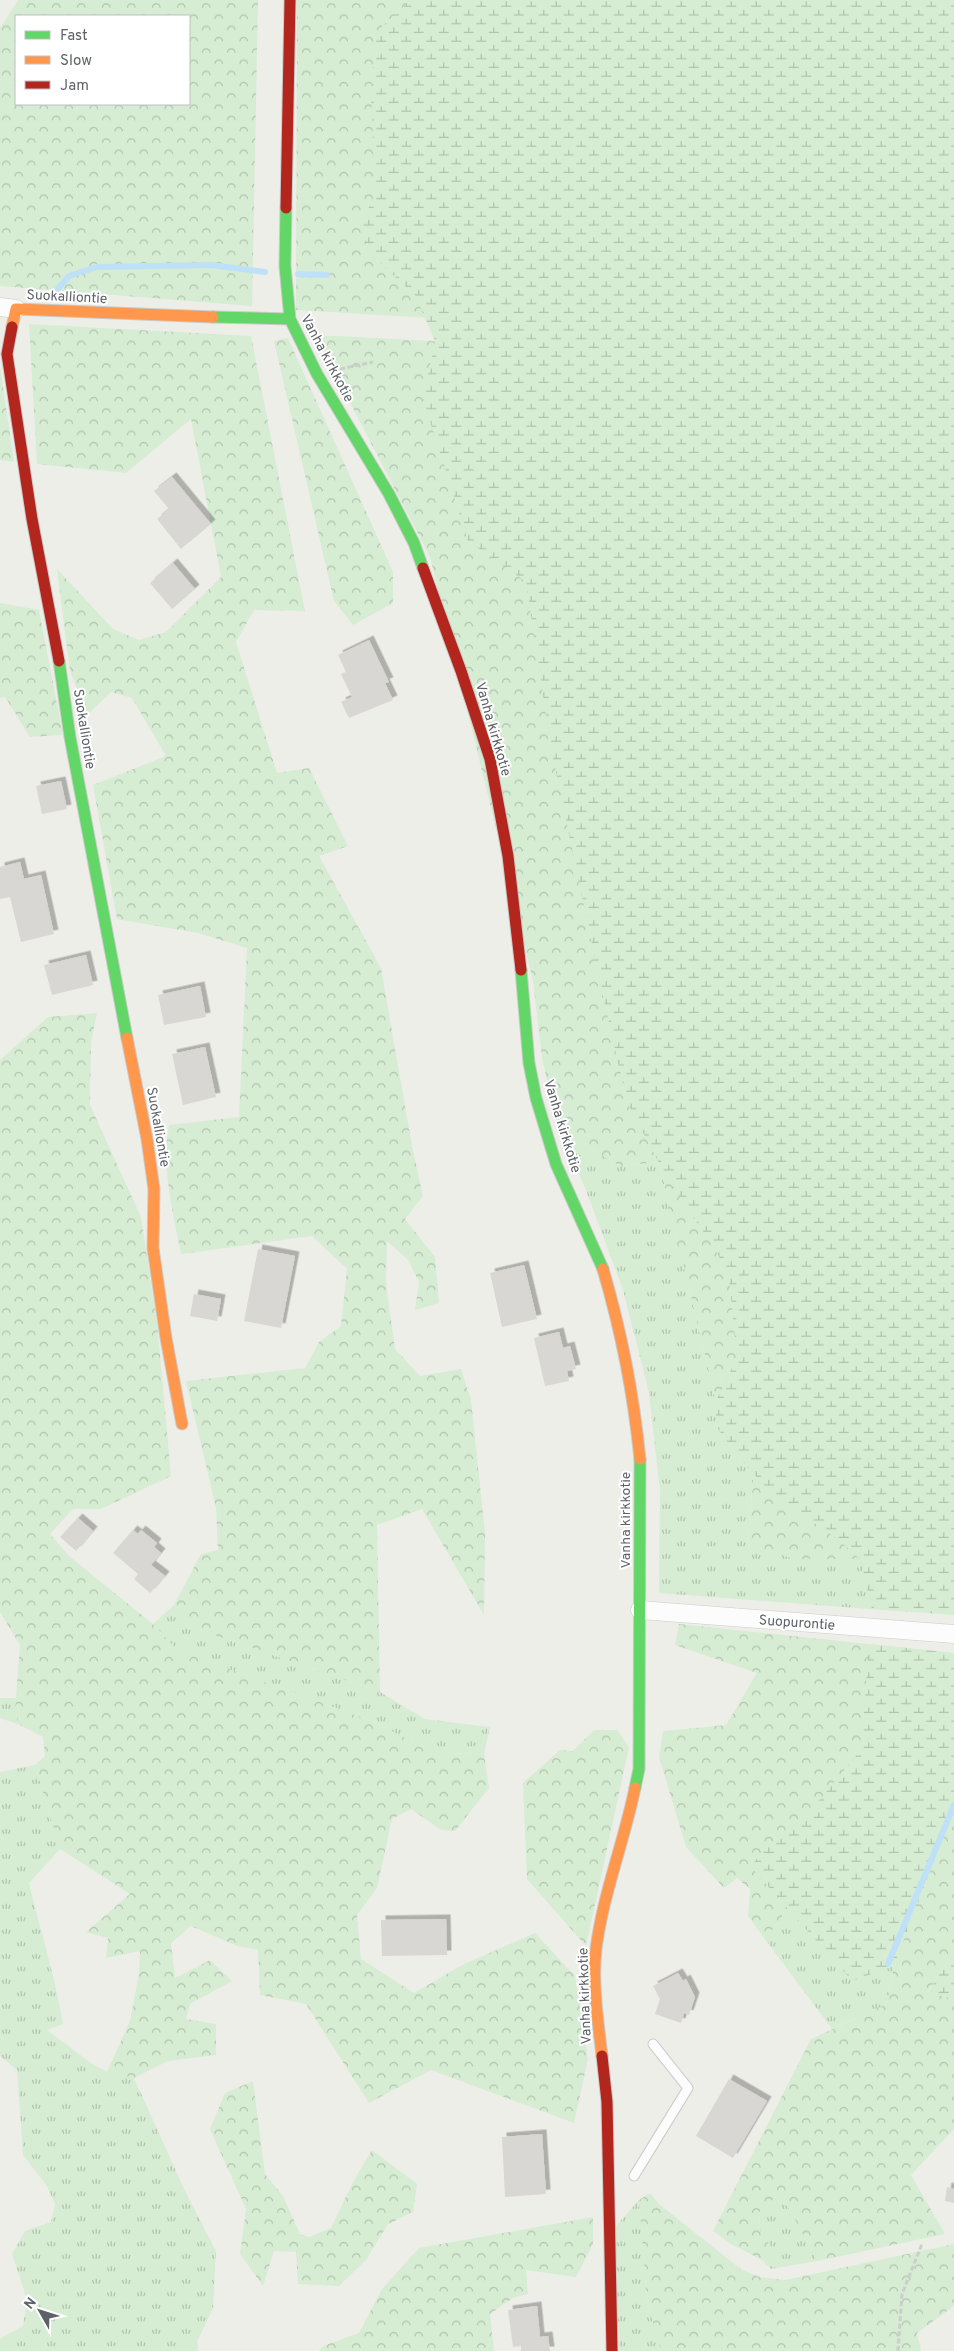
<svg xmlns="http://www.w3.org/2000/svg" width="954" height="2351" font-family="Overpass,sans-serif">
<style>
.grass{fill:url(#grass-tufts)}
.forest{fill:url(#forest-crowns);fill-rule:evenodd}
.wetland{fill:url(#wetland-marsh)}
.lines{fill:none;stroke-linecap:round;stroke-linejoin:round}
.stream{stroke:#bee1f8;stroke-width:6}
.building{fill:#d8d7d4;filter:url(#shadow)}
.lane-casing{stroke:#cbcccb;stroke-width:11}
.street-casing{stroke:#cbcccb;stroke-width:19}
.fast-casing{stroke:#cacbca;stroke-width:13}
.slow-casing{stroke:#cacbca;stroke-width:13}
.jam-casing{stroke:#cacbca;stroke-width:13}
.path{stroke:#c9cfcb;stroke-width:3;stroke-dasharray:5 2.5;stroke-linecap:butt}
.lane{stroke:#fcfcfc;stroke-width:9}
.street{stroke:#fcfcfc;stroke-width:18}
.fast{stroke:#63d668;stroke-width:11}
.slow{stroke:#ff974d;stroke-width:11}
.jam{stroke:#b3261e;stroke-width:11}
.labels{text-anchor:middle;stroke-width:4;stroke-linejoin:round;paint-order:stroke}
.street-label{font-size:14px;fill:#5e6268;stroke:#fff}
</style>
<defs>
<pattern id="grass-tufts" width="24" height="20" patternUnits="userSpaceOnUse" patternTransform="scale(1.25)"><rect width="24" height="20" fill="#d6ecd3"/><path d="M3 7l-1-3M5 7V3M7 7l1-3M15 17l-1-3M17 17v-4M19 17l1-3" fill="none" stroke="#b1c3af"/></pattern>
<pattern id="forest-crowns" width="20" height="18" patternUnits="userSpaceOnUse" patternTransform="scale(1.25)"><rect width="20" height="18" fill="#d6ecd3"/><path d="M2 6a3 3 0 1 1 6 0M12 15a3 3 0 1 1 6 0" fill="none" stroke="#b1c3af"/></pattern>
<pattern id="wetland-marsh" width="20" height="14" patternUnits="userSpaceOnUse" patternTransform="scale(1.25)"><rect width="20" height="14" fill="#d6ecd3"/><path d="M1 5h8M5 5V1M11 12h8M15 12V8" fill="none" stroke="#b1c3af"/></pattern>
<filter id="shadow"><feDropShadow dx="4.5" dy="-4.5" stdDeviation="0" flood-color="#0004"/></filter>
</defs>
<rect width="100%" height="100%" fill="#eeeee9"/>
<path class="grass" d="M558,1129L620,1166L659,1162L716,1401V1426L735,1453L754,1474L747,1544L795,1559H860L896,1611L659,1593L660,1491L649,1393L623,1290L584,1185Z
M174,1605L194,1628L380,1692L425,1719L490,1727L484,1754L436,1753L369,1720L177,1650L153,1624Z
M0,1698H16L15,1711L20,1725L0,1718Z
M35,1765L60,1849L29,1883C40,1930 55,1976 63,2024L47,2030L91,2063L107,2072L134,2078L185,2191L216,2251L213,2308L197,2342L198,2351H0V2339L23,2326L27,2299L12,2254L25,2231L51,2222L55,2204L47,2186L23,2155L17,2070L0,2056V1772Z
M786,1906L852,1980L894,1966L887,2004L832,2029L761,1934L777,1928Z
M777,2196L789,2208L817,2261L771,2269L762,2260L774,2252L760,2231L759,2212Z
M639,2200L647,2301L661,2351H619L615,2227Z"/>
<path class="forest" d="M18,0H258L252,306L0,286V28ZM16,16H189V104H16Z
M297,0H706L763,338L296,310Z
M29,324L251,336L305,611L254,610L236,642L277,773L309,768L348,846L319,856L381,968L412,1146L423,1196L405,1219L435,1257L439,1303L415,1310L419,1282L408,1260L387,1241L386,1283L395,1349L420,1376L461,1369L471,1400L485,1533L484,1615L422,1509L377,1525L380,1692L194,1628L174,1605L201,1554L218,1550L216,1508L186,1381L305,1368L319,1342L341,1326L347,1269L312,1236L181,1254C173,1212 161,1168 169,1125L239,1117L247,948L198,933L117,919L93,785L166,756L132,698L111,692L87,715L70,671L57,569L113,629L139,640L166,632L221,577L191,419L126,473L37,464Z
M315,335L435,341L954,1615L860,1559H795L747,1544L754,1474L716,1426V1401L659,1162L620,1166L558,1129L542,1058L533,981L430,557Z
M288,338L393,572V603L353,625L334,601L274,341Z
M0,366L14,462L0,460Z
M0,603L39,610L63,735L30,737L5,697L0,698Z
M97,1013L91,1043L90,1105L141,1217L157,1322L171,1476L101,1509H73L50,1534L69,1556L153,1624L177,1650L369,1720L436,1753L484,1754L489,1788L455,1831L441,1830L411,1809L392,1819L377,1888L357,1915L361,1959L414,1993L464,1964L535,1933L575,1976L588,2059L574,2123L431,2070L369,2103L306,2004L260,1995L258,1950L237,1946L191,1926L171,1943L175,1978L210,1960L232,1981L190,2004L186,2019L216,2024V2055L168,2061L134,2078L107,2072L130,2021L139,1973L140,1951L106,1958L108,1938L86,1932L130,1894L60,1849L35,1765L45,1756L43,1737L20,1725L15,1711L20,1645L0,1612V1060L48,1017Z
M679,1624L954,1653L794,1887L777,1928L761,1934L748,1916L750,1889L737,1878L724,1888L686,1847L659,1757L663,1731L726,1725L757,1673L675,1645Z
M594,1730H617L629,1747L586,1946L527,1879L523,1783L560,1750L573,1751Z
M954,1782V1950L928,1992L954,1999V2129L911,2175L945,2234L817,2261L789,2208L777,2196L759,2212L760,2231L774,2252L762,2260L731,2244L713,2231L811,2039L887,2004L894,1966Z
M253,2081L265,2174L283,2196L300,2234L309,2237L331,2228L353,2182L372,2150L417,2184L413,2212L388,2224L366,2260L339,2286L298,2284L296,2252L274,2251L263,2286L240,2254L246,2209L210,2129L225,2093Z
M650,2193L659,2204L742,2270L760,2277L785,2280L954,2244V2306L917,2333L921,2351H661L647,2301L639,2200Z
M593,2217V2244L576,2277L526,2270L528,2294L513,2298L490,2314L494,2351H319L323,2346L359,2333L382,2289L419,2248Z"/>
<path class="wetland" d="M411,0H954V1615L872,1609L860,1559L836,1538L773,1495L735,1453L716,1426V1401L737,1358L729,1277L715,1249L668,1180L627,1102L600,983L551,748L526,582L468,541L423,399L435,341L415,295L368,252L362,222L375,194L371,91L377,31Z
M869,1644L954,1653V1809L894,1966L852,1981L751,1867L767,1844L797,1827L861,1750Z
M954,1950V1999L928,1993Z"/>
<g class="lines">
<path class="stream" d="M298,274L327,275
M55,292L69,276L97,267L211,265L265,272
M888,1964L954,1805"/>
</g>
<path class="building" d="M172,477L211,524L181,549L157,519L169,509L154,491Z
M173,563L195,589L172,609L150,583Z
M369,640L389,682L385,683L393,700L349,718L341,702L352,697L341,674L346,672L338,655Z
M61,781L67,809L42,814L36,786Z
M20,862L24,879L41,875L54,934L21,942L10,897L0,899V867Z
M86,955L93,985L52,995L44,965Z
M200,986L206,1017L164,1025L158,995Z
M205,1047L216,1097L183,1105L172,1054Z
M258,1249L295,1256L281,1328L244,1321Z
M524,1265L537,1319L502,1327L490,1273Z
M194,1294L221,1299L217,1321L190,1316Z
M559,1332L563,1348L570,1346L576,1369L567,1371L569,1381L545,1386L534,1338Z
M78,1518L93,1531L76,1551L60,1537Z
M133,1530L138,1534L141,1530L157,1543L154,1547L161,1553L151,1565L165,1576L150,1593L134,1579L138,1574L113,1553Z
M446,1919L447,1955L382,1956L381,1920Z
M678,1973L683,1981L686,1979L695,1997L689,2015L684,2013L681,2023L655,2014L660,1999L653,1986Z
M729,2079L767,2101L733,2158L696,2136Z
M542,2134L546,2194L505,2197L502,2137Z
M947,2187L954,2189V2203L945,2201Z
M537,2306L540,2337L548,2336L550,2351H521V2346L513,2347L508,2310Z"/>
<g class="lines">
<defs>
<path id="lane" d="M634,2176L688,2088L653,2044"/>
<path id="street" d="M0,307L16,309
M640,1610L954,1634"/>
<path id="fast" d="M286,208L285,266L290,319L317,374L389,494L414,543L423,568
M213,317L290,319
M59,661L70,737L127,1038
M521,970L529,1063L536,1098L556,1164L603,1269
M635,1788L639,1769L640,1459"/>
<path id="slow" d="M12,327L16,309L213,317
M127,1038L147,1139L154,1189L153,1248L166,1338L182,1424
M603,1269C622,1335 633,1391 640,1459
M602,2056C598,2021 592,1983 596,1949C603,1894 624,1842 635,1788"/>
<path id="jam" d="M286,208L290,0
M12,327L7,354L32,519L59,661
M423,568L461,671L490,759L508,856L521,970
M602,2056L607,2102L612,2351"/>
</defs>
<use href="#lane" class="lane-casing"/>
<use href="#street" class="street-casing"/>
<use href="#fast" class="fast-casing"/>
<use href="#slow" class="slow-casing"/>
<use href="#jam" class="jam-casing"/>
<path class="path" d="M340,369L373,362
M898,2351L902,2294L922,2244"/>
<use href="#lane" class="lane"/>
<use href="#street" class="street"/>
<use href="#fast" class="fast"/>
<use href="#slow" class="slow"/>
<use href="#jam" class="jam"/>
</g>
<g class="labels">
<g class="street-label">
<text transform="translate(67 296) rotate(3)" y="5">Suokalliontie</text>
<text transform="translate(328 358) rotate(62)" y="5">Vanha kirkkotie</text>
<text transform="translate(85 729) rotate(81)" y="5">Suokalliontie</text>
<text transform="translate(494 729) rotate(74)" y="5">Vanha kirkkotie</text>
<text transform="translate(563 1126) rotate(73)" y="5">Vanha kirkkotie</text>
<text transform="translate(159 1127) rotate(80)" y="5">Suokalliontie</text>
<text transform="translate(625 1520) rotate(-90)" y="5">Vanha kirkkotie</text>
<text transform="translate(797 1622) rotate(4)" y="5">Suopurontie</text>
<text transform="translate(584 1996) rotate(-92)" y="5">Vanha kirkkotie</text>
</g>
</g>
<rect x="15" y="15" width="175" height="90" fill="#ffffff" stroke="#bfc0c3"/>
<rect x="25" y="31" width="25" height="8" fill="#63d668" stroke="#bfc0c3"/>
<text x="60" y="40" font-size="15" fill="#5e6268">Fast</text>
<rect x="25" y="56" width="25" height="8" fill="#ff974d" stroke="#bfc0c3"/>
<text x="60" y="65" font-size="15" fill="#5e6268">Slow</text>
<rect x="25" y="81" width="25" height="8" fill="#b3261e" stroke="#bfc0c3"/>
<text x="60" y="90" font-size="15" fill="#5e6268">Jam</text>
<g transform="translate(40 2311) rotate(309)" stroke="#ffffff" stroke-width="4" paint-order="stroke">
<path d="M0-4L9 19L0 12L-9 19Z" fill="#5e6268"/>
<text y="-8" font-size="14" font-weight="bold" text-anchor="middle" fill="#5e6268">N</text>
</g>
</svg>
